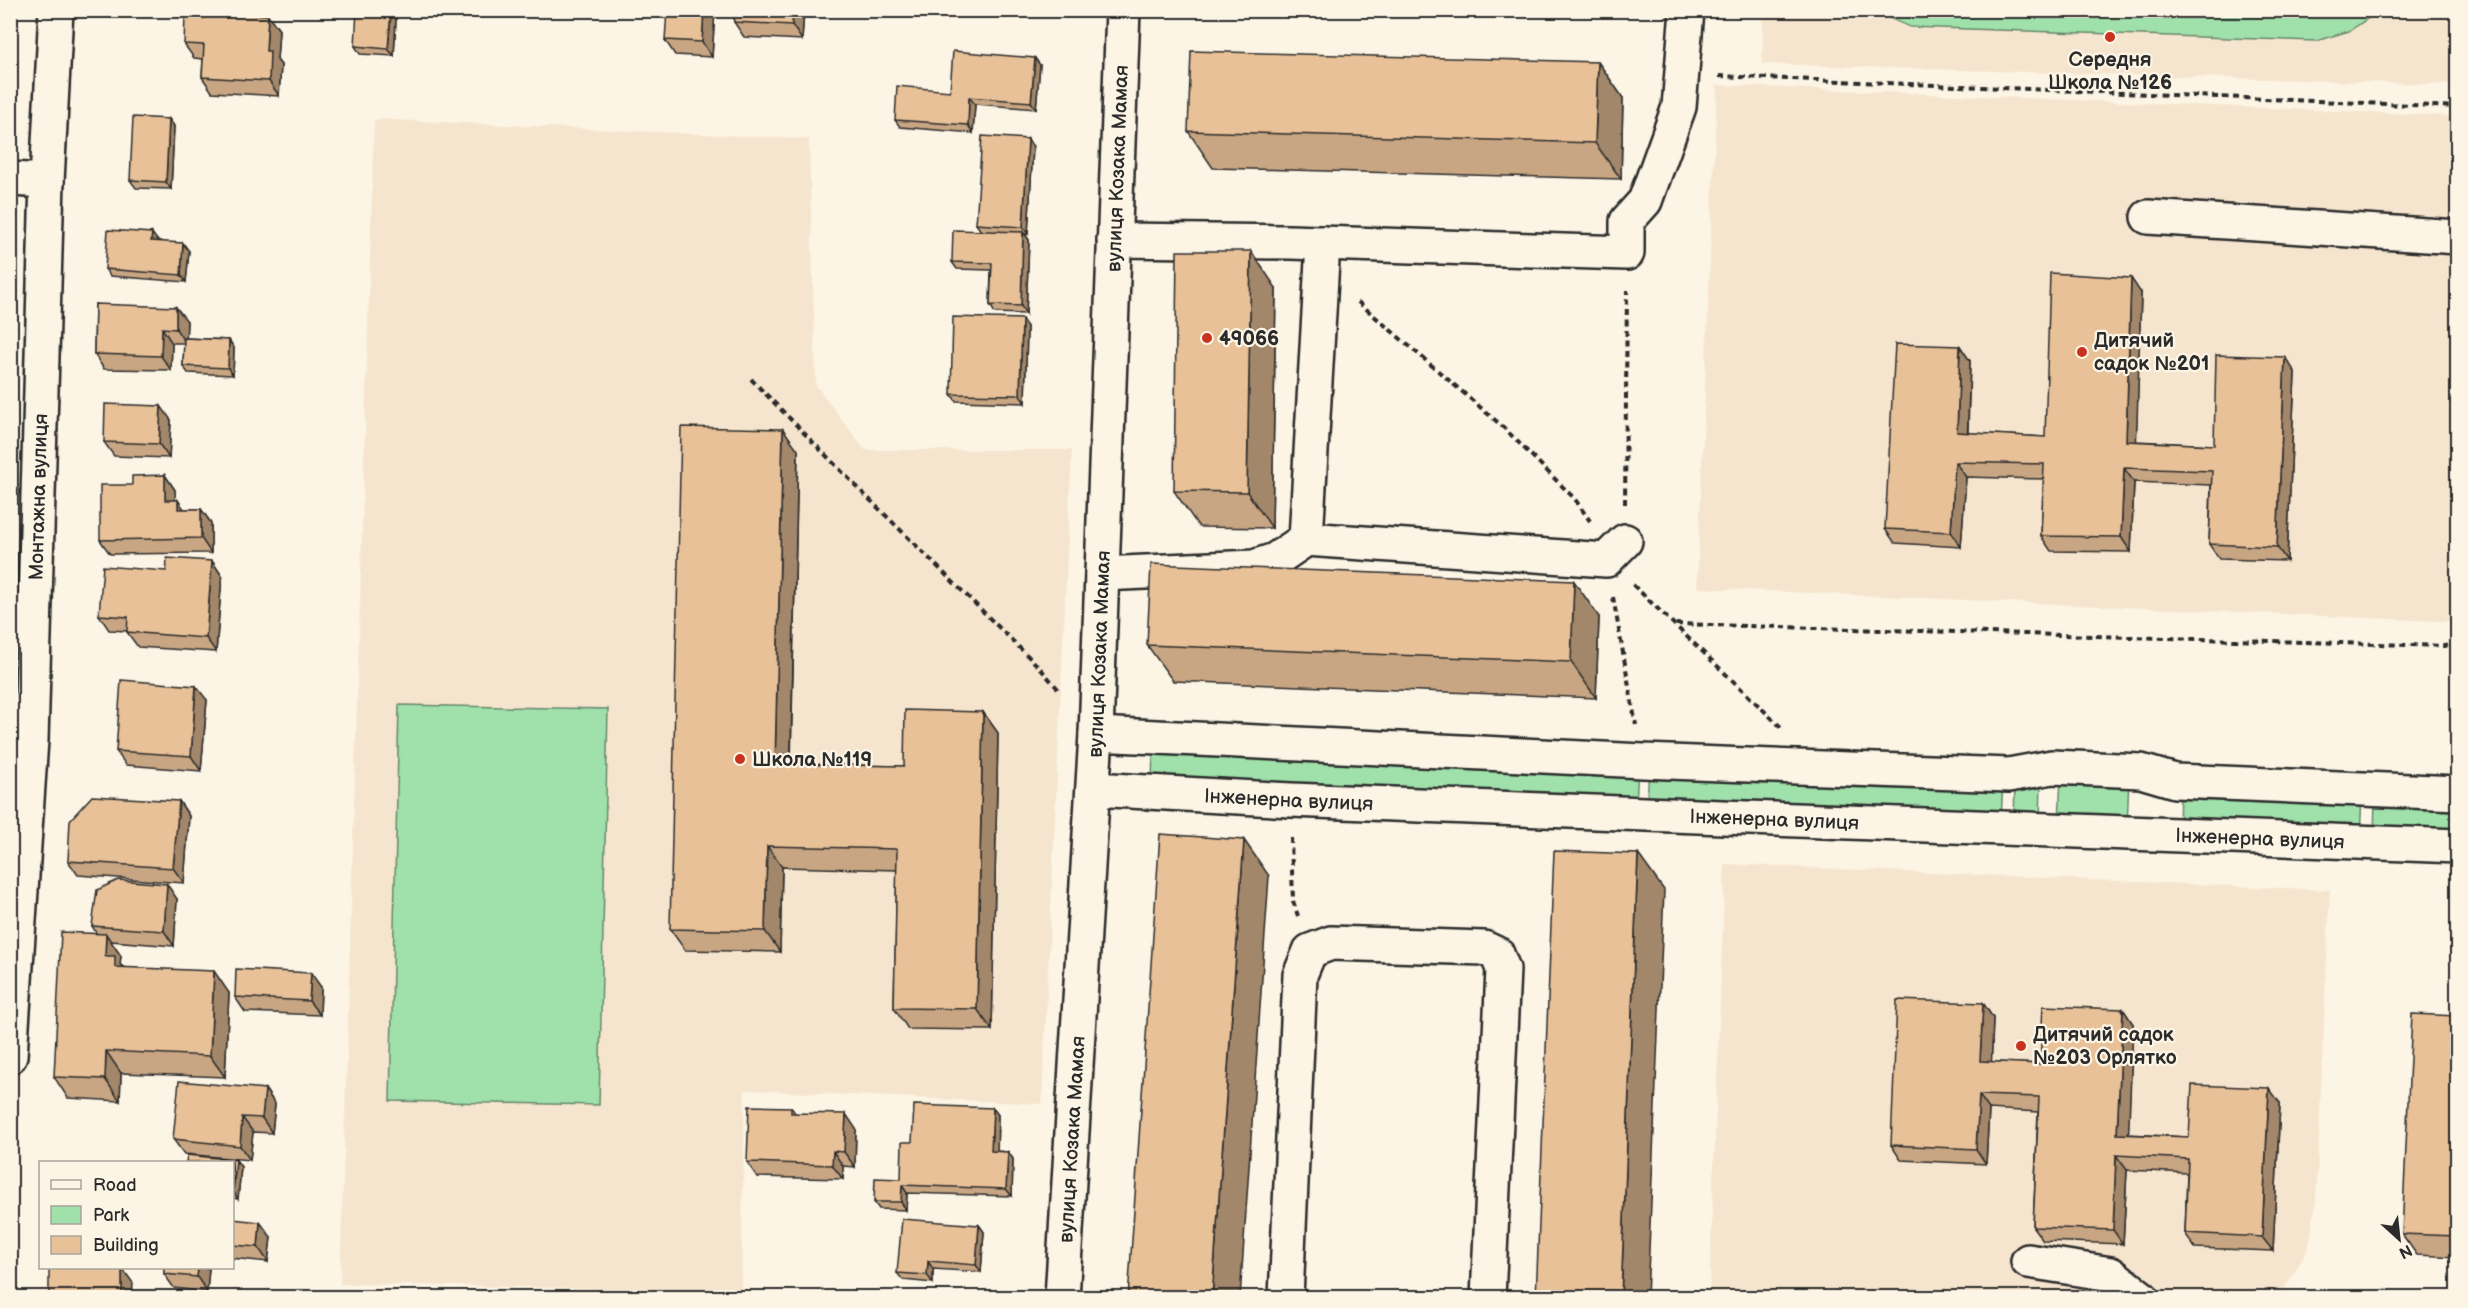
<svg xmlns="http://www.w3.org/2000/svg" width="2468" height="1308" font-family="'Balsamiq Sans',sans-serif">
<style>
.built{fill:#f6e5ce}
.green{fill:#a0e1ab;stroke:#66866b;stroke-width:1.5}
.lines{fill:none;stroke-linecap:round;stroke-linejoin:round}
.minor-casing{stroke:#2b2b2b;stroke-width:38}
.path{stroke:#2b2b2b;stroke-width:4;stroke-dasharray:6 4.5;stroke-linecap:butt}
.minor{stroke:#fcf5e5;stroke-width:33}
.wall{fill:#c8a683;stroke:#2b2b2b;stroke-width:1.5}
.shaded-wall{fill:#a2876a;stroke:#2b2b2b;stroke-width:1.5}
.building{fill:#e8c198;stroke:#2b2b2b;stroke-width:1.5}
.poi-dot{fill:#c8321e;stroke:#fcf5e5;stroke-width:2}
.labels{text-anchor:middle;stroke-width:4.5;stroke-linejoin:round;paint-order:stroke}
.poi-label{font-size:20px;font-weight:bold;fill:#2b2b2b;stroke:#fcf5e5;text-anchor:start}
.street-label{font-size:20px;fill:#2b2b2b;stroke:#fcf5e5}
</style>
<rect width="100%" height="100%" fill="#fcf5e5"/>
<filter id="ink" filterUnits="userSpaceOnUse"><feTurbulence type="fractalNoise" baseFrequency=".0167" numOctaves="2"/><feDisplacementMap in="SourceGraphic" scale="12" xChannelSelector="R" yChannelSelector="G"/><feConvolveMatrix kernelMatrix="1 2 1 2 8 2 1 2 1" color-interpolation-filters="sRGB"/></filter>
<g filter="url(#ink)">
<path class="built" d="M1763,11H2457V85L1762,64Z
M1717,85L2457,116V622L1697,588Z
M374,119L809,139L816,385L865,450H1072L1042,1104L745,1090L741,1291L340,1284Z
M1725,864L2330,890L2316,1201L2309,1247L2280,1297L1709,1298Z"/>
<path class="green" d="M1873,11H2379L2349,31L2316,41L1910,27Z
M399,705L608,709L599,1105L390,1101Z
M1153,746L1638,766L1636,805L1152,784Z
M1649,766L2003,781L2001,820L1647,806Z
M2061,775L2129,777L2127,826L2059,823Z
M2015,783H2041L2040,821H2014Z
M2180,790L2362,797L2360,836L2179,828Z
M2375,798L2457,802V840L2374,837Z"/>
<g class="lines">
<defs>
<g id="minor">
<path d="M10,179L47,181"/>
<path d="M2148,217L2458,237"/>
<path d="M1114,240L1290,242L1627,253V221L1645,201L1679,107L1687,10"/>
<path d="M1323,243L1306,539L1606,560L1625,541"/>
<path d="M1102,574L1254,567L1275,560L1306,539"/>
<path d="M1096,734L1643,761L2009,775L2052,767L2141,771L2175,781L2458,793"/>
<path id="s1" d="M1093,789L1291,800L2458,846"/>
<path id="s2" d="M10,1056L31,740L47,181L56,10"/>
<path d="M2028,1261L2111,1274L2142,1298"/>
<path id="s3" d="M1062,1298L1096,734L1123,10"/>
<path d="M1286,1298L1300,975L1310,951L1331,943L1484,948L1497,954L1503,969L1488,1298"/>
</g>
</defs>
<use href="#minor" class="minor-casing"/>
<path class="path" d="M1719,76L2458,107
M1358,302L1502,426L1574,498L1590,521
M751,379L856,486L1039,667L1059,690
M1625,504L1627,290
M1633,585L1781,727
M1613,597L1636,725
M1676,624L2445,646L2458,642
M1291,838L1293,901L1298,916"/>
<use href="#minor" class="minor"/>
</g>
<path class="wall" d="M204,10H228L230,13L268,15L279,30L277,60L281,65L279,96L212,92L202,77L203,59L194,58L184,44L204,18Z
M404,10H430V13Z
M543,10H580V14Z
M715,10L712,57L675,55L665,40Z
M735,10H804L802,40L744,37L734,22Z
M391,12L396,19L394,56L360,54L355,46Z
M1598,62L1623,98L1621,179L1213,168L1188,131Z
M1040,65L1036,109L975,104L973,133L900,127L895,120L950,91Z
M169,119L174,126L171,189L136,188L130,180Z
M1033,147L1028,234H1025L1029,240L1026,314L995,313L990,305L991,270L957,269L952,262L981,231L976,224Z
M157,240L189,251L186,282L110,276L105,269Z
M1276,288L1272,528L1199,527L1174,491Z
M2141,293L2136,441L2214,445L2295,372L2287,561L2219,559L2209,544L2211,485L2134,482L2131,552L2051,551L2041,536L2044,479L1966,477L1961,547L1895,543L1885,529L1960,346L1970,361L1968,433L2045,437Z
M95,304L187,321L186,338L229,340L234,348L233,375L188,373L183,366L184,343H172L171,370L104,369L94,354Z
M1027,327L1025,403L956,401L951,394Z
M171,420L169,458L114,456L104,442Z
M798,450L791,764L904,766L983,712L998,733L992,1030L908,1029L894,1008L897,870L782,867L780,952L685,950L670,929Z
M165,475L175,490V500L184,509H201L211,523V553L110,554L100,540L132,485Z
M212,561L222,576L216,652L138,647L127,632V631L109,630L99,615L166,571Z
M1599,617L1596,698L1173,681L1147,645Z
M207,700L201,771L126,765L116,751Z
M179,801L189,816L184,883L78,875L68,861Z
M177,899L174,946L110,941L121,956L120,964L123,967L229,993L225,1077L121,1073L120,1101L68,1098L54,1077L97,934L92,926Z
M321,987L320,1015L245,1012L235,997Z
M1983,1003L1993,1018L1991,1062L2040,1064L2123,1009L2133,1024L2128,1134L2189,1137L2280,1103L2273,1251L2195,1248L2185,1233L2187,1173L2127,1170L2123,1244L2043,1241L2033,1227L2038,1112L1989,1109L1986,1164L1901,1160L1891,1145Z
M2457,1016V1257L2417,1255L2402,1234Z
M265,1089L275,1104L272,1133L253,1132L250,1160L184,1154L173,1139Z
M791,1107L795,1113L856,1129L855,1167L843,1166V1179L757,1177L747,1162Z
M993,1108L998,1115L997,1151L1008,1152L1013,1159L1012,1196L907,1193L906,1210L879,1209L874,1202L901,1179L912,1142Z
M236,1160L241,1167L238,1199L232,1198V1162Z
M232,1219L271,1237L268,1262L232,1258Z
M979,1225L984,1232L981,1272L933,1269V1283L903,1280L897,1273Z
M164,1268H209L207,1292L174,1288L164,1274Z"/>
<path class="shaded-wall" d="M222,10H228L232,17L222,13Z
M704,10H715L712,57L702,42Z
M793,10H804L802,40L792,25Z
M391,12L396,19L394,56L388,49Z
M268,15L279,30L277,60L281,65L279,96L269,81L266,51Z
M1035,58L1040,65L1036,109L1031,102Z
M1598,62L1623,98L1621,179L1595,143Z
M969,97L975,104L973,133L968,125Z
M169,119L174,126L171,189L166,182Z
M1028,139L1033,147L1028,234L1023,227Z
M1023,232L1029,240L1026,314L1021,306Z
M152,233L157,240L156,248L151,241Z
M183,243L189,251L186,282L181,275Z
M1251,251L1276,288L1272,528L1247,492Z
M2131,278L2141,293L2136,456L2126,441Z
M176,307L187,321L186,344L176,329Z
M1022,319L1027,327L1025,403L1020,395Z
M162,328L172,343L171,370L161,356Z
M229,340L234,348L233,375L228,368Z
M1960,346L1970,361L1967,447L1957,432Z
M2285,357L2295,372L2287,561L2277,547Z
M161,406L171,420L169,458L159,444Z
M783,429L798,450L790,785L775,764Z
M1955,462L1966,477L1961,547L1951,532Z
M2124,468L2134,482L2131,552L2121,537Z
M165,475L175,490L176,515L165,500Z
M178,500L188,515L178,509Z
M201,509L211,523V553L201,538Z
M212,561L222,576L216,652L206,638Z
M1574,581L1599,617L1596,698L1571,662Z
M196,686L207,700L201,771L191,756Z
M983,712L998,733L992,1030L977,1009Z
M179,801L189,816L184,883L173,868Z
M1244,840L1269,876L1240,1298H1212Z
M767,846L782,867L780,952L765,931Z
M1638,854L1664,890L1647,1298H1621Z
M167,884L177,899L174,946L164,931Z
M106,934L121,956L120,964L130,977V988L105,956Z
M214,971L229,993L225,1077L210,1056Z
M311,973L321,987L320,1015L309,1001Z
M1983,1003L1993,1018L1991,1076L1980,1061Z
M2123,1009L2133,1024L2128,1148L2117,1134Z
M106,1051L121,1073L120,1101L105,1079Z
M2269,1088L2280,1103L2273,1251L2262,1237Z
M265,1089L275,1104L272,1133L262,1118Z
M1979,1095L1989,1109L1986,1164L1976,1149Z
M993,1108L998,1115L997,1159L991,1151Z
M846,1114L856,1129L855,1167L844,1152Z
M242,1117L253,1132L250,1160L240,1146Z
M833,1151L843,1166V1179L832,1165Z
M1008,1152L1013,1159L1012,1196L1006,1189Z
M2116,1155L2127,1170L2123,1244L2113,1230Z
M236,1160L241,1167L238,1199L233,1191Z
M902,1185L907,1193L906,1210L901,1202Z
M260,1222L271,1237L268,1262L258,1247Z
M979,1225L984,1232L981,1272L976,1265Z
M928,1261L933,1269V1283L927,1275Z
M122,1268L133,1283L132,1298H122Z
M198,1268H209L207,1292L197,1277Z"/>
<path class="building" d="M204,10H222V13L268,15L266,51H270L269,81L202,77L204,45L184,44L185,16L204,18Z
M357,10L391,12L388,49L355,46Z
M667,10H704L702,42L665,40Z
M735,10H793L792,25L734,22Z
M953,51L1035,58L1031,102L969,97L968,125L895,120L897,86L950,91Z
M1191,51L1598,62L1595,143L1188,131Z
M133,117L169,119L166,182L130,180Z
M982,136L1028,139L1023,227L976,224Z
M108,230L152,233L151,241L183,243L181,275L105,269Z
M953,230L1023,232L1021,306L990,305L992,263L952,262Z
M1177,251H1251L1247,492L1174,491Z
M2050,273L2131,278L2126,441L2214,445L2216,355L2285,357L2277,547L2209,544L2212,471L2124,468L2121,537L2041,536L2044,464L1955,462L1951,532L1885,529L1895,344L1960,346L1957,432L2045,437Z
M95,304L176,307V329L162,328L161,356L94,354Z
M953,317L1022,319L1020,395L951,394Z
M184,338L229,340L228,368L183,366Z
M105,404L161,406L159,444L104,442Z
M681,427L783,429L775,764L904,766L905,710L983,712L977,1009L894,1008L897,849L767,846L765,931L670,929Z
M165,475V500H178V509H201V538L100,540V485H132V476Z
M167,558L212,561L206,638L127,632L128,617L99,615L103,566L166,571Z
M1151,564L1574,581L1571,662L1147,645Z
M121,680L196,686L191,756L116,751Z
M92,796L179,801L173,868L68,861L70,820Z
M1160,834L1244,840L1212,1298H1128Z
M1554,851L1638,854L1621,1298H1536Z
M118,880L167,884L164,931L92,926L97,890Z
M61,932L106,934L105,956H115V967L214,971L210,1056L106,1051L105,1079L54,1077Z
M236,969L311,973L309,1001L235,997Z
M1897,1000L1983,1003L1980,1061L2040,1064L2043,1006L2123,1009L2117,1134L2189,1137L2192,1085L2269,1088L2262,1237L2185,1233L2188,1159L2116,1155L2113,1230L2033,1227L2039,1097L1979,1095L1976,1149L1891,1145Z
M2412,1014L2457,1016V1236L2402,1234Z
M179,1081L265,1089L262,1118L242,1117L240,1146L173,1139Z
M914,1105L993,1108L991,1151L1008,1152L1006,1189L902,1185L901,1202H874L875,1178L901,1179L902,1142H912Z
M749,1106L791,1107V1113L846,1114L844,1152L833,1151L832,1165L747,1162Z
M187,1155L236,1160L233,1191L232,1162H186Z
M232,1219L260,1222L258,1247L232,1245Z
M902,1219L979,1225L976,1265L928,1261L927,1275L897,1273Z
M49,1268H122V1298H49Z
M164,1268H198L197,1277L164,1274Z"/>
</g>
<g class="poi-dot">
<circle cx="2110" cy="37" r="6"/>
<circle cx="1207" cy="338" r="6"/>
<circle cx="2082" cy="352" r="6"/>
<circle cx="740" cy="759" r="6"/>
<circle cx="2021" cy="1046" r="6"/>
</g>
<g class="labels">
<g class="poi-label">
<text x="2110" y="66" text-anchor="middle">Середня<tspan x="2110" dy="23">Школа №126</tspan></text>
<text x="1219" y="345">49066</text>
<text x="2094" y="347">Дитячий<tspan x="2094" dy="23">садок №201</tspan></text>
<text x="752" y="766">Школа №119</text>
<text x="2033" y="1041">Дитячий садок<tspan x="2033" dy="23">№203 Орлятко</tspan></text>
</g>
<g class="street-label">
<text dy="7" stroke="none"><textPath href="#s3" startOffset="1131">вулиця Козака Мамая</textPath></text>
<text dy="7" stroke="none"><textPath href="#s2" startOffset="560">Монтажна вулиця</textPath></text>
<text dy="7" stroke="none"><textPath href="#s3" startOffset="645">вулиця Козака Мамая</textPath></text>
<text dy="7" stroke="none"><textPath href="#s1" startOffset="196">Інженерна вулиця</textPath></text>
<text dy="7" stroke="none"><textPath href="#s1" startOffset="682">Інженерна вулиця</textPath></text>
<text dy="7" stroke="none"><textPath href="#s1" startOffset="1168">Інженерна вулиця</textPath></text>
<text dy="7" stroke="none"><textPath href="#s3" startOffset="159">вулиця Козака Мамая</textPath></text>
</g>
</g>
<rect width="2468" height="1308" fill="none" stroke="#fcf5e5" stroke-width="36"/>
<rect x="18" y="18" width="2432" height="1272" fill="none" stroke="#2b2b2b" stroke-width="2" filter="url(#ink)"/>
<rect x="39" y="1161" width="195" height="108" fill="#fcf5e5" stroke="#a8a49b" stroke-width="1.5"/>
<rect x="51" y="1180" width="30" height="9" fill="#fcf5e5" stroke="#a8a49b" stroke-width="1.5"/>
<text x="93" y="1191" font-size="18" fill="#2b2b2b">Road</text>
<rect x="51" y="1206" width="30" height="18" fill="#a0e1ab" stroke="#a8a49b" stroke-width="1.5"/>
<text x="93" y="1221" font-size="18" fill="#2b2b2b">Park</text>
<rect x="51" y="1236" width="30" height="18" fill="#e8c198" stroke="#a8a49b" stroke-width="1.5"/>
<text x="93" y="1251" font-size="18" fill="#2b2b2b">Building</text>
<g transform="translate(2399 1239) rotate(153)" stroke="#fcf5e5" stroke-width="4.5" paint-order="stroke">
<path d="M0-4.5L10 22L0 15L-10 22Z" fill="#2b2b2b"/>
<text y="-9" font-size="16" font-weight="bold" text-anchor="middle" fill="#2b2b2b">N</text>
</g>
</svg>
